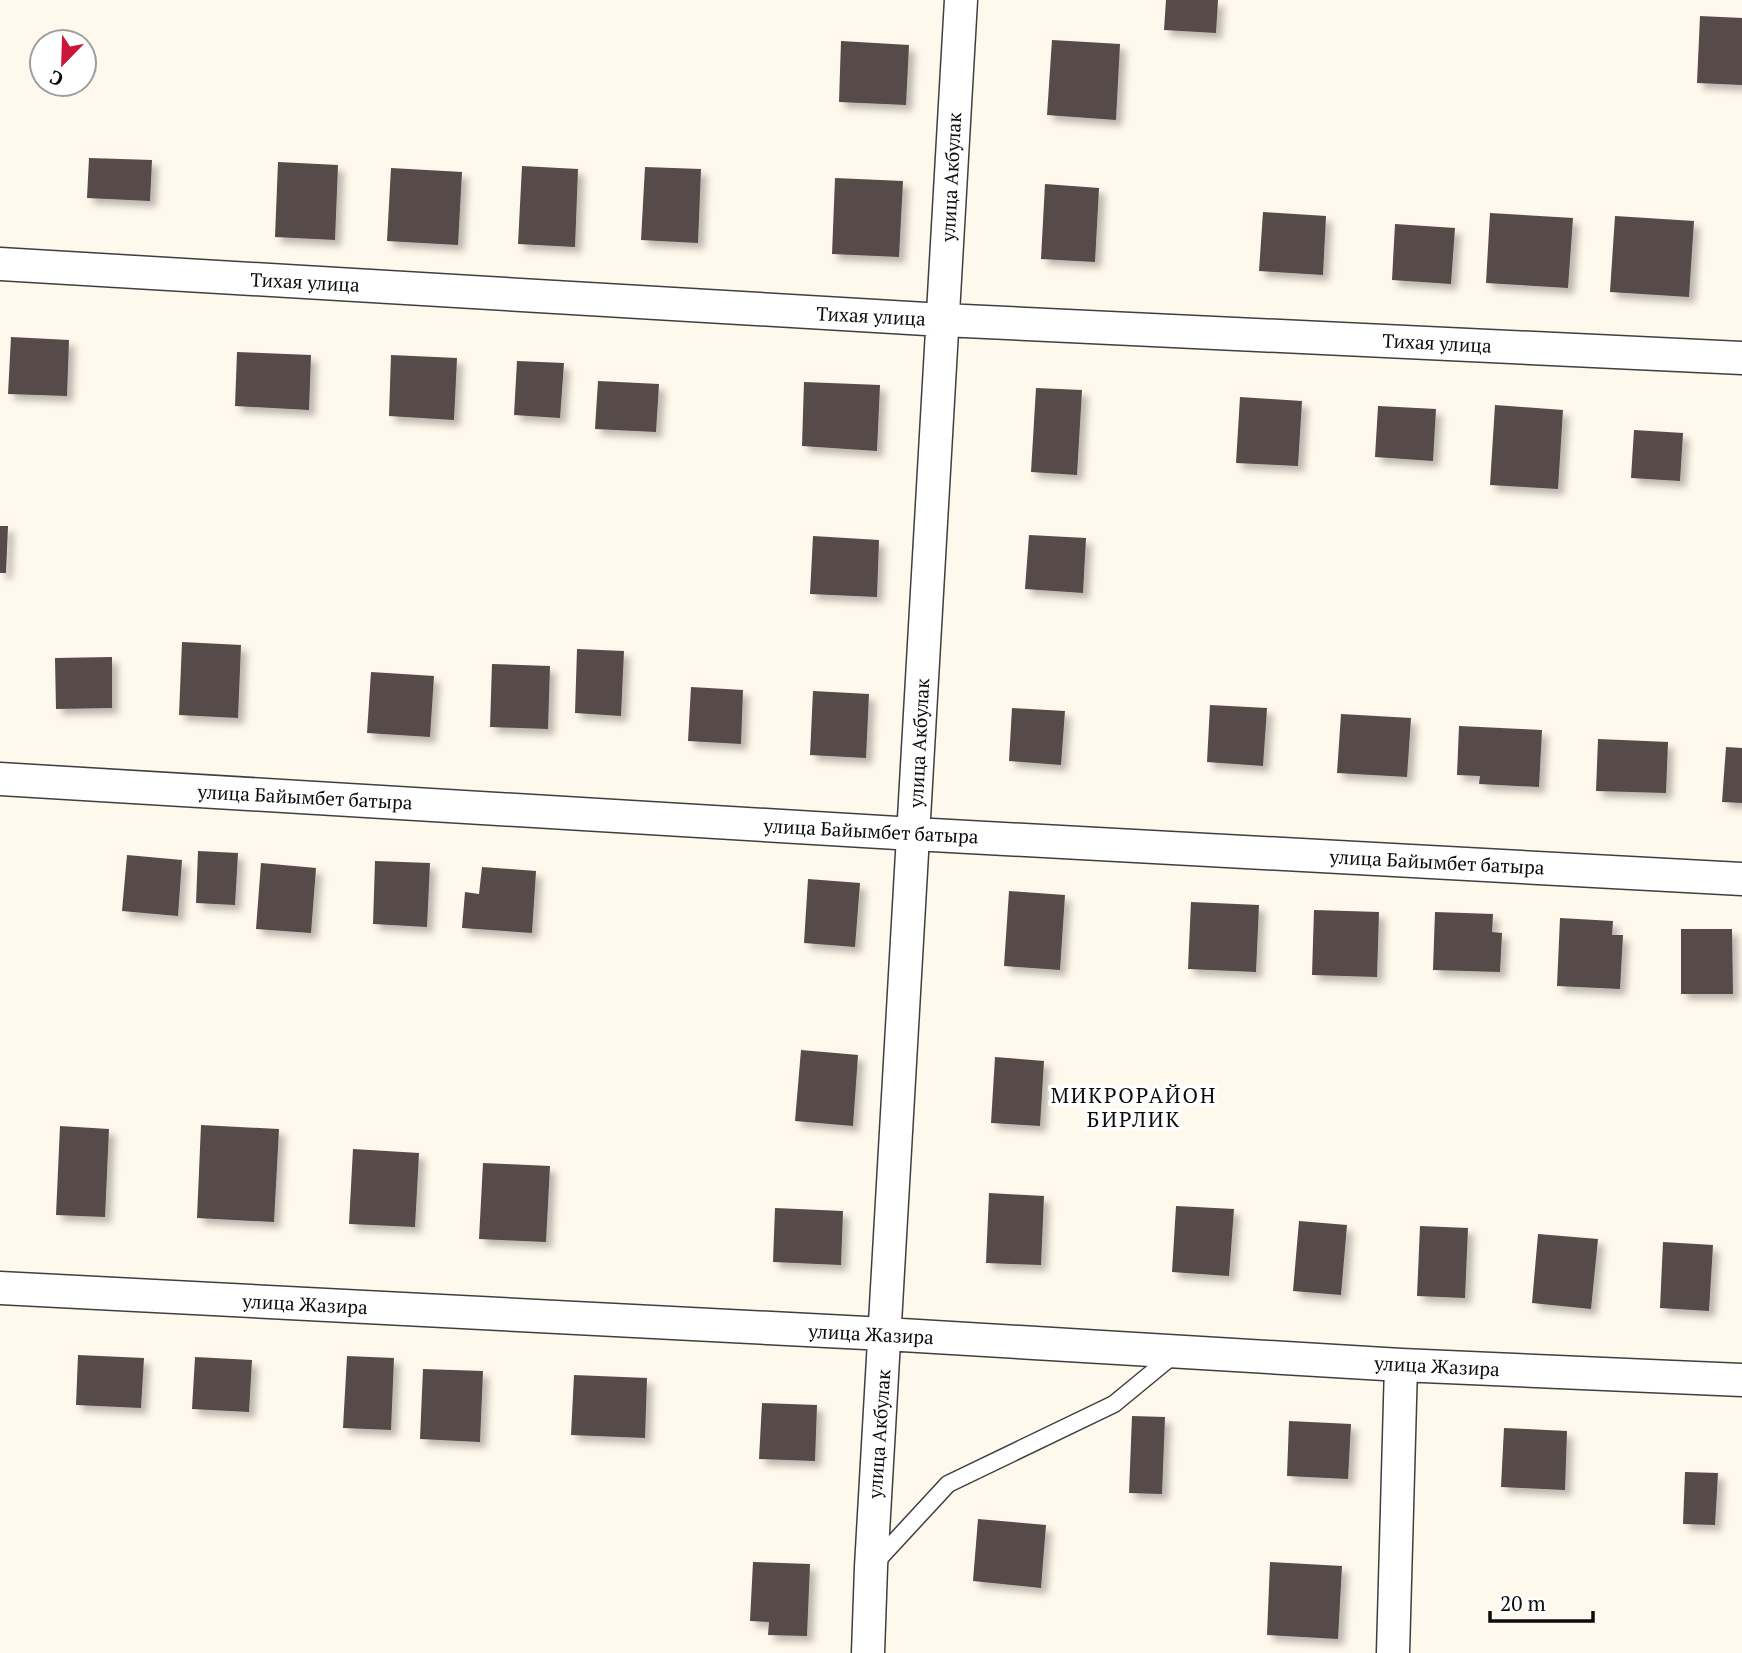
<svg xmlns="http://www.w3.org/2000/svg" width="1742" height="1653" font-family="'PT Serif',serif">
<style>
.building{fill:#564b48;filter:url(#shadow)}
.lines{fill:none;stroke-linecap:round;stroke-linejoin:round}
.service-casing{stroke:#3f3f3f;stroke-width:19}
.minor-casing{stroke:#3f3f3f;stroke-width:35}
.service{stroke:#fff;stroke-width:16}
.minor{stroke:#fff;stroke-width:32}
.labels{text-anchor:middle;stroke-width:7;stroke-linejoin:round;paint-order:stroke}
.street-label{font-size:19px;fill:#0c0c0c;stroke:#fff}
.neighbourhood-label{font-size:21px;letter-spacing:2px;fill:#0c0c0c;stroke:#fff}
</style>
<defs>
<filter id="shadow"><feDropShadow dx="6" dy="6" stdDeviation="3.5" flood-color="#0004"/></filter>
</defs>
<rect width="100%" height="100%" fill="#fff8ec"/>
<path class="building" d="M1166,0H1218L1216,33L1164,30Z
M1700,16L1742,18V85L1697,83Z
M1052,40L1120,44L1116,120L1047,115Z
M841,41L909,45L906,105L839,102Z
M89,158L152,160L150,201L87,198Z
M278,162L338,165L335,240L275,237Z
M522,166L578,169L575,247L518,244Z
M645,167L701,169L698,243L641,240Z
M391,168L462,172L458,245L387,241Z
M835,178L903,181L899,257L832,254Z
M1045,184L1099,188L1095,262L1041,259Z
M1263,212L1326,216L1323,275L1259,271Z
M1490,213L1573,218L1568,288L1486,283Z
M1615,216L1694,221L1689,297L1610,292Z
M1395,224L1455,228L1451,284L1392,280Z
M11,337L69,340L67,396L8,394Z
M237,352L311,355L309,410L235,406Z
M391,355L457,358L454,420L389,416Z
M517,361L564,363L560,418L514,415Z
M598,381L659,384L656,432L595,429Z
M804,382L880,385L877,451L802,446Z
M1036,388L1082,390L1077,475L1031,472Z
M1240,397L1302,401L1298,466L1236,463Z
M1495,405L1563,410L1558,489L1490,485Z
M1378,406L1436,409L1433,461L1375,457Z
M1634,430L1683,433L1680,481L1631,478Z
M0,526H8L6,573H0Z
M1029,535L1086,538L1083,593L1025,589Z
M813,536L879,540L877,597L810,594Z
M182,642L241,645L238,718L179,715Z
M577,649L624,651L621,716L575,713Z
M112,657V708L56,709L55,658Z
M492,664L550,666L548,729L490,727Z
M371,672L434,676L430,737L367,733Z
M691,687L743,690L741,744L688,741Z
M813,691L869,694L866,758L810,755Z
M1210,705L1267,708L1263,766L1207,762Z
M1012,708L1065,711L1061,765L1009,761Z
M1341,714L1411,718L1407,777L1337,773Z
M1459,726L1542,730L1539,787L1479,784L1480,776L1457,775Z
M1598,739L1668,742L1666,793L1596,791Z
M1726,747L1742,748V803L1722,802Z
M198,851L238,853L235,905L196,903Z
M127,855L182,860L178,916L122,911Z
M375,861L430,863L427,927L373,924Z
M261,863L316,868L311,933L256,929Z
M482,867L536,871L532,933L462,928L465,892L479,894Z
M808,879L860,883L855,947L804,943Z
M1009,891L1065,895L1060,970L1004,966Z
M1191,902L1259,905L1256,972L1188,969Z
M1314,910L1379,912L1377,977L1312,975Z
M1435,912L1493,914L1492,932L1502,933L1500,972L1433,970Z
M1560,918L1613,921L1612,935H1623L1620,989L1557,986Z
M1681,929H1732L1733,994H1681Z
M801,1050L858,1055L853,1126L795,1121Z
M995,1057L1044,1061L1040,1126L991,1123Z
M201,1125L279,1129L274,1222L197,1218Z
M60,1126L109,1129L105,1217L56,1215Z
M353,1149L419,1153L415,1227L349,1224Z
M483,1163L550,1166L546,1242L479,1239Z
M989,1193L1044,1196L1041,1265L986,1263Z
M1176,1206L1234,1209L1229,1276L1172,1272Z
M775,1208L843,1211L841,1265L773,1262Z
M1299,1221L1347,1225L1341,1295L1293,1291Z
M1420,1226L1468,1228L1465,1298L1417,1296Z
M1538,1234L1598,1239L1591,1309L1532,1303Z
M1663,1242L1713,1245L1709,1311L1660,1308Z
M78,1355L144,1358L141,1408L76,1405Z
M347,1356L394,1358L391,1430L343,1428Z
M195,1357L252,1360L249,1412L192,1409Z
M423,1369L483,1371L480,1442L420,1439Z
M574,1375L647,1378L645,1438L571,1435Z
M762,1403L817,1405L815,1461L759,1459Z
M1132,1416L1165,1417L1162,1494L1129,1493Z
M1289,1421L1351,1424L1348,1479L1287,1476Z
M1504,1428L1567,1431L1565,1490L1501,1487Z
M1685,1472L1718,1473L1715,1525L1683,1524Z
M978,1519L1046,1525L1041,1588L973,1581Z
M753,1562L810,1564L807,1636L768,1635L769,1622L750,1621Z
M1270,1562L1342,1566L1338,1639L1267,1635Z"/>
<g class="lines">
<defs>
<path id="service" d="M874,1564L948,1484L1114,1404L1176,1353"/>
<path id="minor" d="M0,264L943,320L1742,358
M0,779L914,834L1742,879
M0,1288L885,1334L1401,1365L1742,1380
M868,1653L871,1567L961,0
M1393,1653L1401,1365"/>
</defs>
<use href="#service" class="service-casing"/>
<use href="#minor" class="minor-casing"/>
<use href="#service" class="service"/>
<use href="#minor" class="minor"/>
</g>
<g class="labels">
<g class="street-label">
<text transform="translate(951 177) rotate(-87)" y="7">улица Акбулак</text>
<text transform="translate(305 282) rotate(3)" y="7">Тихая улица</text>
<text transform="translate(871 316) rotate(3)" y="7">Тихая улица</text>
<text transform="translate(1437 343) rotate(3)" y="7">Тихая улица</text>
<text transform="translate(919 743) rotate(-87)" y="7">улица Акбулак</text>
<text transform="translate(305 797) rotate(3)" y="7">улица Байымбет батыра</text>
<text transform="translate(871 831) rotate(3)" y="7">улица Байымбет батыра</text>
<text transform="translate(1437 862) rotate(3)" y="7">улица Байымбет батыра</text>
<text transform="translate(305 1304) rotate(3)" y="7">улица Жазира</text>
<text transform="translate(871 1334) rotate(3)" y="7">улица Жазира</text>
<text transform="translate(1437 1366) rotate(3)" y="7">улица Жазира</text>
<text transform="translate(879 1434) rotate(-86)" y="7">улица Акбулак</text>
</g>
<g class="neighbourhood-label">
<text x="1134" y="1103">МИКРОРАЙОН<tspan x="1134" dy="24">БИРЛИК</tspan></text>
</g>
</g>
<g transform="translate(63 63) rotate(203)"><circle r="33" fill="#ffffff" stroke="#9e9e9e" stroke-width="2"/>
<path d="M0-5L12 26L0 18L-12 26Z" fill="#ca1739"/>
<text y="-10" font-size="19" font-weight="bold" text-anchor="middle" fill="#0c0c0c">С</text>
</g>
<path d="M1490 1611v10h103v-10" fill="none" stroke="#0c0c0c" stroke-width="3.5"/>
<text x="1500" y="1611" font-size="21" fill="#0c0c0c" stroke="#ffffff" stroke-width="5" paint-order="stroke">20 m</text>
</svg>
